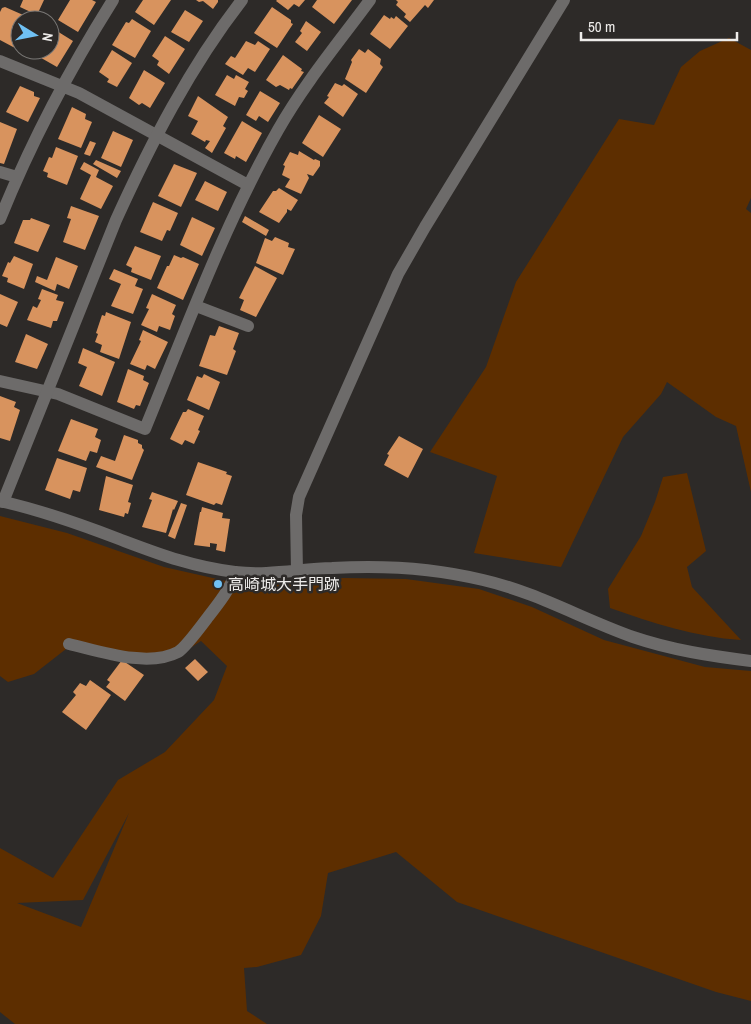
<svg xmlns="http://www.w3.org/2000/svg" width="751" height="1024" font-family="'Archivo Narrow','Noto Sans JP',sans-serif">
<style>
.green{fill:#5d2e00;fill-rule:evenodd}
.building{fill:#d8935e}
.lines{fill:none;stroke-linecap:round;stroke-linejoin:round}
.minor{stroke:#6d6b6a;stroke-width:12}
.tertiary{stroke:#6d6b6a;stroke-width:12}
.poi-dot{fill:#70c1f4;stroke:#2d2a28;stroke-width:2}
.labels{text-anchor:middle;stroke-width:5;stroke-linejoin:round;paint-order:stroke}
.poi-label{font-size:16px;fill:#eeecea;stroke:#2d2a28;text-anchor:start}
</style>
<rect width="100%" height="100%" fill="#2d2a28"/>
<path class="green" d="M729,38L751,50V198L746,209L751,213V492L736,426L716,417L667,382L661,394L623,437L561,567L474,553L497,476L430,452L486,367L516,282L619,119L654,125L681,67L700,51Z
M687,473L706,551L687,567L692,587L741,640C695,637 653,623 610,608L608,589L641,536L655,502L663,477Z
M0,516L67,533L164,567L226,581L274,582L343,578L406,579L479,589L532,607L604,640L705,667L751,671V1001L716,992L457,902L396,852L328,873L321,916L301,955L257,967L244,968L247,1011L267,1024H15L0,1012V848L53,878L118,780L165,752L214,700L227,666L201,641L184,652L163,661L66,649L34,674L8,682L0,676ZM129,813L81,927L17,903L83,900Z"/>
<path class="building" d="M23,0H44L37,15L20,7Z
M70,0H92L96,2L78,32L58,20Z
M143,0H171L154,25L135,12Z
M196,0H218V2L213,9L203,1L199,2Z
M277,0H305L299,7L294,4L288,10L276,1Z
M317,0H352L334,24L312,7Z
M396,0H434L428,8L425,5L410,22L404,17L406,14L396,5L398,2Z
M5,7L30,18L29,20H20V38L15,48L0,40V12L2,8Z
M272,7L291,20V23L293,24L277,48L254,33Z
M185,10L203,21L189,42L171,32Z
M384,15L390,19L391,17L394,19L396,16L408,26L390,49L370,34Z
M132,19L151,31L135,58L112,45L126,22L129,23Z
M306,21L321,32L307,51L295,42L302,33L300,31Z
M52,28L73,41L57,67L36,55L39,50H50V32Z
M165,36L185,49L169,74L157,65L159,61L152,56Z
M246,41L255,45L258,41L270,49L255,72L248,68L243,75L225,64L231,56L235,58Z
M359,49L365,53L368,49L381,59L380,64L383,67L366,93L345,79L352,62L351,60Z
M112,50L132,63L117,87L107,82L109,79L99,72Z
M283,55L302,69L301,71L304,72L292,89L290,88L289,90L280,85L276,87L266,80Z
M144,70L165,83L150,108L142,103L139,105L129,98Z
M227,75L234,79L236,75L249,82L245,89L248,91L244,98L239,97L235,106L215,95Z
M335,83L342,86L344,84L358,94L343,117L324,103L329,97L327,96Z
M20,86L34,92V96L40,98L28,122L6,112Z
M260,91L280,103L268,122L259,116L256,121L246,115Z
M198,96L228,117L223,126L226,128L212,153L205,148L210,141L206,140L205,142L191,134L198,121L188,116Z
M72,107L86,114L85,119L92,122L81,148L58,139Z
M319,115L341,129L323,157L302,143Z
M242,121L262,133L246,162L236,156L235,159L224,153Z
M0,122L17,129L4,164L0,163Z
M113,131L133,140L121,167L101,158Z
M90,141L96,143L90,156L84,154Z
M56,147L78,156L67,185L47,177L48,173L43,171L49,157L52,158Z
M299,151L314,160L315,159L320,161V166L313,176L307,174L309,178L301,194L285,187L290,179L282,175L285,166L283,165L290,152L298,155Z
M96,160L121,171L117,178L93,164Z
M84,162L99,170L96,177L113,186L101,209L80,199L91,175L80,169Z
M174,164L197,173L181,207L158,196Z
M205,181L227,192L218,211L195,200Z
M279,188L298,200L291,211L287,209V212L279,223L259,212L273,191H276Z
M153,202L178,213L170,231L167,230L162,241L140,232Z
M71,206L99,216L85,250L63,242L71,219L67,218Z
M245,216L269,230L266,236L242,222Z
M192,217L215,228L202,256L180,245Z
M31,218L50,225L38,252L14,243L23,220H30Z
M275,237L289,243L288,247L295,249L283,275L256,263L265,238L272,241Z
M135,246L161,256L151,280L131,272L132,268L126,265Z
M174,255L181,258L183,257L199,264L183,300L157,288L167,266H169Z
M14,256L33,264L24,289L7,282L8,278L2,276L8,262L10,263Z
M56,257L78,266L69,289L57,284L55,291L35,282L37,276L47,280Z
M255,266L277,278L256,317L240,310L244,300L239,298Z
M114,269L138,279L135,286L143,289L133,314L111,306L121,284L109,279Z
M42,289L58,295L56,300L64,302L57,321H53L51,328L27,320L33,306L37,308L41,300L38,299Z
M0,294L18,302L7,327L0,324Z
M152,294L176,305L172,314L175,316L170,330L159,326L157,332L141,325L149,309L146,308Z
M106,312L131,322L119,359L100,352L102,345L95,342L98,334L96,333L102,315L105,316Z
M219,326L239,333L233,349L236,351L227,375L199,366L210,335L215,336Z
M143,330L168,342L155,369L147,365L145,370L130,364L141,341L139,340Z
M26,334L48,344L37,369L15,362Z
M83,348L115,362L102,396L79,386L87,367L78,363Z
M128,369L144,376L143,380L149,383L140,406L136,405L134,409L117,402Z
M204,374L220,382L209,410L187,400L197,376L202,378Z
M0,396L16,402L14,407L20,410L10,441L0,438Z
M188,409L204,416L198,430L200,431L194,444L185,440L182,445L170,439L183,412H186Z
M71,419L98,429L95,437L101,440L97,453L90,451L86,461L58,451Z
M124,435L138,440V443L142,445V448L144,450L132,480L96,467L101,456L115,461Z
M399,436L423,449L408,478L384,465L389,455L387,454Z
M57,458L87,468L80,492L73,490L70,499L45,490Z
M198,462L227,472L226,474L232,476L222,505L216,503L214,505L186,495Z
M106,476L133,485L128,502L131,503L128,514L125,513L124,517L99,510Z
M152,492L178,501L174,510L173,509L166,533L142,527L152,500L149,499Z
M181,503L187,505L175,539L168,536Z
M202,507L223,513L222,518L230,519L225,552L216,550L217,544L210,543V547L194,545L200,512H201Z
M195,659L208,672L198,681L185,668Z
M122,660L144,675L125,701L106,687L110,682L107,680Z
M90,680L111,695L86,730L62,712L76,695L73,692L80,683L86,686Z"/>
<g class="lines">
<path class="minor" d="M0,61L79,93L248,185
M0,172L17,177
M0,219C31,142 69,70 113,0
M196,306L248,326
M0,381L58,394L145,429C186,329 224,225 278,130C304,84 339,42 370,0
M0,501C41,510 80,524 119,539C159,554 192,567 235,572C268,576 299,569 332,568C383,565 434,568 483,580C536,592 582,619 633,637C671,650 711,656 751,661
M297,572L296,515L299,497L398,274L425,227L564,0
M69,644C99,651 148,668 178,652C185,648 202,625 208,617C219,603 230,589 236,572"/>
<path class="tertiary" d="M3,502L116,220C151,143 190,67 242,0"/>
</g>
<circle class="poi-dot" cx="218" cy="584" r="5"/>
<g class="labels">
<g class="poi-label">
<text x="228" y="590">高崎城大手門跡</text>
</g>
</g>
<g transform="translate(35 35) rotate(100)"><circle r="24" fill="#2d2a28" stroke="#7a7876"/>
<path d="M0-4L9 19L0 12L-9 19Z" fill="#70c1f4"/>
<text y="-8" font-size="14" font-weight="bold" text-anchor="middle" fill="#eeecea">N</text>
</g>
<path d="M581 32v8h156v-8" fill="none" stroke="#eeecea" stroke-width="2.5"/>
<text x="588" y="32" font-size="15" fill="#eeecea" stroke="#2d2a28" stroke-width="4" paint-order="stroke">50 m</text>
</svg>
